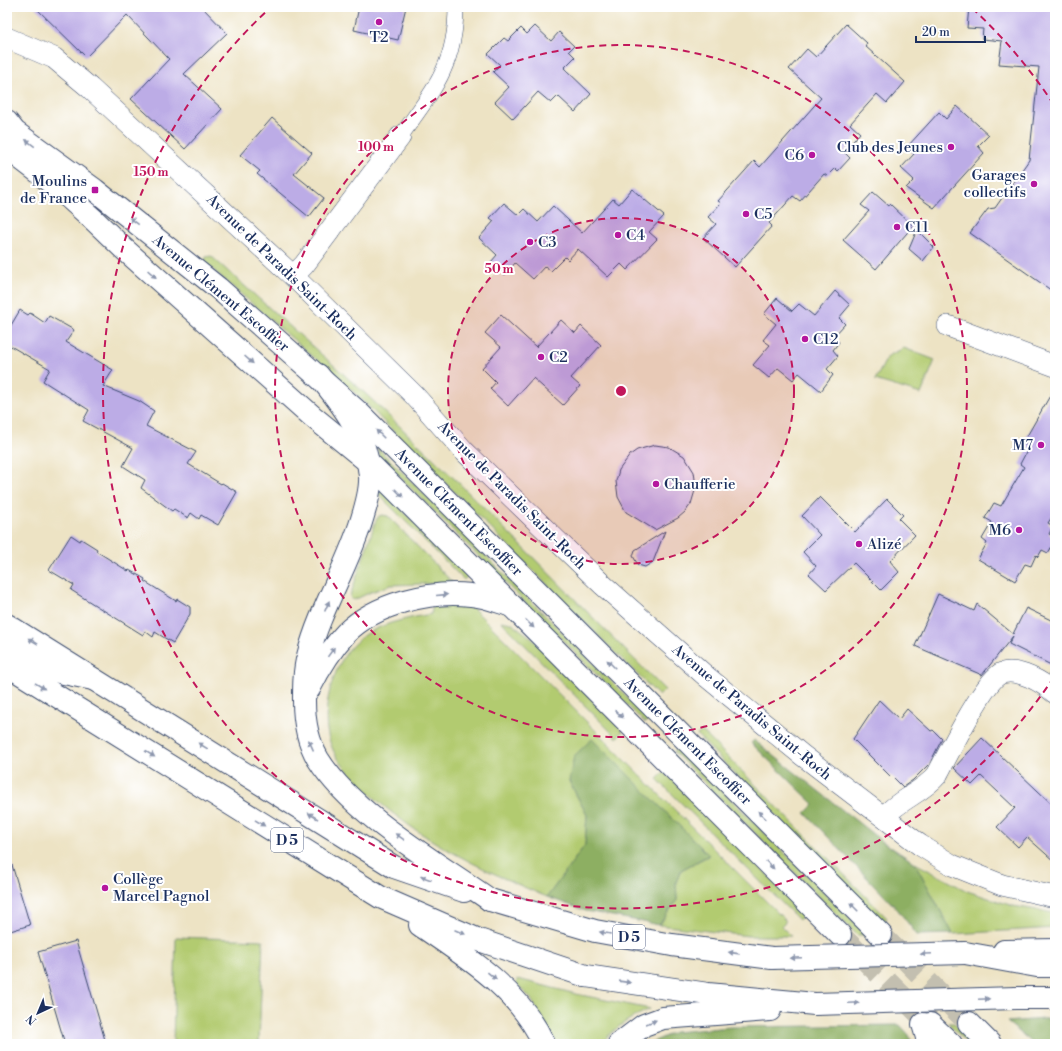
<svg xmlns="http://www.w3.org/2000/svg" width="1062" height="1051" font-family="'Libre Bodoni',serif">
<style>
.green{fill:#b2cb70;stroke:#667d67}
.forest{fill:#8daf62;stroke:#546f60}
.building{fill:#bcace6}
.lines{fill:none;stroke-linecap:round;stroke-linejoin:round}
.secondary-tunnel{stroke:#c3bfb0;stroke-width:22;stroke-dasharray:22 11;stroke-linecap:butt}
.pedestrian-casing{stroke:#3a4a6d;stroke-width:16}
.minor-casing{stroke:#3a4a6d;stroke-width:22}
.secondary-casing{stroke:#3a4a6d;stroke-width:24}
.primary-casing{stroke:#3a4a6d;stroke-width:24}
.motorway-casing{stroke:#3a4a6d;stroke-width:24}
.pedestrian{stroke:#fff;stroke-width:15}
.minor{stroke:#fff;stroke-width:21}
.secondary{stroke:#fff;stroke-width:22}
.primary{stroke:#fff;stroke-width:22}
.motorway{stroke:#fff;stroke-width:22}
.motorway-bridge-casing{stroke:#3a4a6d;stroke-width:24;stroke-linecap:butt}
.motorway-bridge{stroke:#fff;stroke-width:22}
.oneway{fill:#8d97ae}
.ring{fill:none;stroke:#c2185b;stroke-width:2;stroke-dasharray:7 5}
.poi-dot{fill:#b5179e;stroke:#fff;stroke-width:1.5}
.labels{text-anchor:middle;stroke-width:4;stroke-linejoin:round;paint-order:stroke}
.shield{fill:#fff;stroke:#5f6d8e;stroke-width:1}
.shield-label{font-size:14px;font-weight:bold;fill:#1b2f5e}
.poi-label{font-size:15px;fill:#1b2f5e;stroke:#fff;text-anchor:start}
.street-label{font-size:15px;fill:#1b2f5e;stroke:#fff}
.centre{fill:#c2185b;stroke:#fff;stroke-width:2}
.ring-label{font-size:12px;text-anchor:middle;font-weight:bold;fill:#c2185b;stroke:#fff;stroke-width:4;stroke-linejoin:round;paint-order:stroke}
</style>
<rect width="100%" height="100%" fill="#fff"/>
<filter id="ink" filterUnits="userSpaceOnUse"><feTurbulence type="fractalNoise" baseFrequency=".025" numOctaves="2"/><feDisplacementMap in="SourceGraphic" scale="8" xChannelSelector="R" yChannelSelector="G"/><feConvolveMatrix kernelMatrix="1 2 1 2 8 2 1 2 1" color-interpolation-filters="sRGB"/></filter>
<filter id="wash" filterUnits="userSpaceOnUse"><feTurbulence type="fractalNoise" baseFrequency=".012" numOctaves="4" result="noise"/><feDisplacementMap in="SourceGraphic" scale="16" xChannelSelector="R" yChannelSelector="G"/><feGaussianBlur stdDeviation="0.9" result="paint"/><feColorMatrix in="noise" values="0 0 0 0 0 0 0 0 0 0 0 0 0 0 0 0 0 1.4 0 .05"/><feComposite in="paint" operator="in"/></filter>
<g filter="url(#wash)">
<rect width="100%" height="100%" fill="#ede3c4"/>
<path class="green" d="M211,256L367,395L461,485L665,690L659,696L354,392L204,262L206,257Z
M904,348L935,360L921,394L875,380L888,356Z
M377,447L649,719L645,723L379,456Z
M382,490L468,576L464,580L378,494Z
M382,515L388,516L453,583L391,585L371,592L354,600L351,599L350,596L376,520L379,516Z
M448,604L472,607L786,921L781,926L791,936H748L659,925L677,900L676,882L681,870L708,856L569,781L587,815L585,845L547,897C481,869 416,839 364,788C352,776 337,762 331,745C323,725 326,700 333,680C350,630 383,623 431,614L433,605Z
M501,621L511,623L528,635L623,731L617,738Z
M702,731L887,918L882,923L697,735Z
M678,747L867,935H857L674,752Z
M664,772L806,912L799,920L657,779Z
M915,863L967,891L1013,906L1055,913V928L953,934Z
M176,937L263,940L259,1044H173Z
M518,979L576,994L650,1009C630,1018 615,1027 601,1044H557L531,999L516,983Z
M948,1023H955L975,1044H968Z"/>
<path class="forest" d="M592,739L709,855L681,870L676,882L677,900L659,925L586,911L547,897L585,845L587,815L569,781L574,756Z
M754,740L883,842L915,863L953,934L917,935L898,910L805,813L814,804L751,743Z
M1055,1018V1044H1034L1007,1022Z
M900,1025L909,1035L912,1044H648L675,1032L731,1027Z"/>
<g id="blocks">
<path class="building" d="M35,7H202L227,33L184,74L222,109L185,149L131,99L169,59L127,15L86,57Z
M359,7H406L398,40L354,30Z
M969,7H1055V293L970,233L988,209L995,208L1029,160L1039,67L999,64L1002,41L982,39L983,29L967,28Z
M846,24L867,43L865,46L905,82L887,103L877,94L850,124L860,133L844,152L850,158L838,171L835,168L827,176L824,174L800,201L793,196L769,223L772,226L735,267L703,238L716,224L708,217L721,203L718,201L754,161L760,167L821,98L789,69L807,49L816,57Z
M535,26L551,41L559,32L574,46L569,51L575,57L564,68L591,94L575,112L558,96L551,103L538,92L513,119L495,102L509,87L493,72L500,65L488,54L504,38L508,41L521,28L527,34Z
M957,106L989,135L978,146L984,153L934,208L906,188L914,180L901,168L914,154L907,147L939,112L946,119Z
M272,118L312,153L294,174L324,198L309,217L257,174L260,171L240,155Z
M632,189L664,216L649,232L657,239L627,270L621,264L608,277L578,249L568,260L565,257L551,271L545,266L533,279L515,263L505,275L491,262L497,255L479,238L494,221L490,218L504,203L518,215L524,209L538,222L553,206L582,233L613,199L619,204Z
M873,192L889,206L890,204L913,226L876,269L843,240L869,211L861,205Z
M917,230L934,247L923,261L909,249Z
M835,291L850,305L839,318L845,324L833,337L839,342L833,350L838,356L827,369L833,375L821,391L799,373L793,380L778,368L769,378L753,365L770,345L763,340L776,324L764,314L777,298L792,311L799,304L814,316Z
M20,310L28,315L30,313L45,323L49,316L74,330L66,342L113,370L103,386L139,401L154,411L146,426L196,452L188,464L221,484L222,483L237,492L218,525L201,515L199,519L191,513L188,518L174,509L172,511L141,488L145,480L123,466L133,448L83,421L89,410L43,381L50,369L7,344V332Z
M501,315L536,347L561,320L575,333L581,326L601,345L571,378L580,386L563,405L533,378L508,406L490,389L496,382L482,368L501,347L485,333Z
M1055,387V512L1048,523L1053,526L1049,534L1055,538V541L1048,553L1042,550L1038,557L1036,555L1031,566L1025,564L1015,581L978,559L987,543L982,539L992,522L985,518L994,503L1001,506L1024,467L1020,464L1029,447L1023,443Z
M655,445L669,447L684,456L694,472L696,487L691,504L685,512L678,518L655,530L626,512L618,497L616,481L619,470L630,455L637,450Z
M820,497L855,532L887,499L903,515L899,519L915,535L890,561L899,572L881,590L854,563L826,590L809,574L816,566L803,552L820,535L802,516Z
M665,531L653,562L645,567L638,565L633,556L635,550Z
M71,535L80,541L81,539L97,549L96,551L128,571L129,570L145,579L144,581L176,601L177,599L190,607V614L173,643L155,632L153,637L145,631L143,635L71,590L74,585L49,570Z
M938,594L974,611L977,604L1013,634L1026,608L1055,622V667L1009,644L1013,636L982,675L915,646Z
M879,700L899,719L907,709L931,731L933,730L942,739L930,763L913,780L903,787L892,776L891,777L853,739Z
M982,738L1055,807V862L1027,837L1018,847L997,827L1015,808L981,776L972,785L954,768Z
M12,865L30,925L7,932V866Z
M76,941L105,1040L92,1044H65L38,952Z"/>
</g>
</g>
<g filter="url(#ink)">
<use href="#blocks" fill-opacity="0" stroke="#3a4a6d" stroke-width="1"/>
<g class="lines">
<path class="secondary-tunnel" d="M840,935L930,1024
M881,935L969,1023"/>
<defs>
<path id="pedestrian" d="M400,137C432,92 456,66 456,7"/>
<path id="minor" d="M7,38L54,58L90,88L293,276L414,395L464,451L603,585L707,677L802,755L920,845L952,865L1002,885L1055,897
M293,276L304,265L400,137
M948,326L1055,366
M884,817C899,799 922,793 937,775C947,756 986,678 1002,673C1019,668 1042,682 1055,693"/>
<path id="secondary" d="M7,122L15,132L95,190L218,288L358,412L881,935
M7,148C48,178 87,212 123,248L312,416L367,461L840,935
M7,644L49,670L93,679
M969,1023L990,1044
M930,1024L951,1044"/>
<path id="primary" d="M318,375C342,404 367,436 370,476C371,490 366,506 362,519C348,566 320,609 308,656C304,670 304,686 304,701C304,721 307,740 318,759C352,814 436,862 490,900
M7,625L394,867L464,891
M7,665L380,897L479,940L586,976
M309,689C319,669 330,650 346,633C375,604 430,590 471,595C485,596 499,602 512,606
M420,925C468,958 519,989 544,1044"/>
<path id="motorway" d="M490,900L595,931L672,945L772,958
M1004,951L1055,950
M965,953L1037,966H1055
M586,976L708,994L815,1004
M1016,998H1055
M923,1024L929,1044
M619,1044L644,1025L663,1018L770,1010"/>
</defs>
<use href="#pedestrian" class="pedestrian-casing"/>
<use href="#minor" class="minor-casing"/>
<use href="#secondary" class="secondary-casing"/>
<use href="#primary" class="primary-casing"/>
<use href="#motorway" class="motorway-casing"/>
<use href="#pedestrian" class="pedestrian"/>
<use href="#minor" class="minor"/>
<use href="#secondary" class="secondary"/>
<use href="#primary" class="primary"/>
<use href="#motorway" class="motorway"/>
<defs>
<path id="motorway-bridge" d="M772,958L965,953
M815,1004L1016,998"/>
</defs>
<use href="#motorway-bridge" class="motorway-bridge-casing"/>
<use href="#motorway-bridge" class="motorway-bridge"/>
</g>
<defs><path id="oneway-solid" d="M-6-.8H1V-3.2L6.5 0L1 3.2V.8H-6Z"/></defs>
<g class="oneway">
<use href="#oneway-solid" transform="translate(30 143) rotate(-143)"/>
<use href="#oneway-solid" transform="translate(134 221) rotate(-142)"/>
<use href="#oneway-solid" transform="translate(152 274) rotate(42)"/>
<use href="#oneway-solid" transform="translate(249 360) rotate(42)"/>
<use href="#oneway-solid" transform="translate(380 434) rotate(-135)"/>
<use href="#oneway-solid" transform="translate(399 493) rotate(45)"/>
<use href="#oneway-solid" transform="translate(442 595) rotate(-5)"/>
<use href="#oneway-solid" transform="translate(327 606) rotate(-67)"/>
<use href="#oneway-solid" transform="translate(530 624) rotate(45)"/>
<use href="#oneway-solid" transform="translate(33 641) rotate(-149)"/>
<use href="#oneway-solid" transform="translate(331 652) rotate(-54)"/>
<use href="#oneway-solid" transform="translate(611 664) rotate(-135)"/>
<use href="#oneway-solid" transform="translate(40 686) rotate(32)"/>
<use href="#oneway-solid" transform="translate(619 714) rotate(45)"/>
<use href="#oneway-solid" transform="translate(311 745) rotate(-114)"/>
<use href="#oneway-solid" transform="translate(203 746) rotate(-148)"/>
<use href="#oneway-solid" transform="translate(150 754) rotate(32)"/>
<use href="#oneway-solid" transform="translate(762 815) rotate(-135)"/>
<use href="#oneway-solid" transform="translate(313 816) rotate(-148)"/>
<use href="#oneway-solid" transform="translate(260 823) rotate(32)"/>
<use href="#oneway-solid" transform="translate(400 837) rotate(-145)"/>
<use href="#oneway-solid" transform="translate(770 865) rotate(45)"/>
<use href="#oneway-solid" transform="translate(426 878) rotate(-161)"/>
<use href="#oneway-solid" transform="translate(854 907) rotate(-135)"/>
<use href="#oneway-solid" transform="translate(460 932) rotate(23)"/>
<use href="#oneway-solid" transform="translate(605 933) rotate(-170)"/>
<use href="#oneway-solid" transform="translate(734 953) rotate(-172)"/>
<use href="#oneway-solid" transform="translate(926 954) rotate(178)"/>
<use href="#oneway-solid" transform="translate(796 958) rotate(178)"/>
<use href="#oneway-solid" transform="translate(492 976) rotate(40)"/>
<use href="#oneway-solid" transform="translate(625 982) rotate(8)"/>
<use href="#oneway-solid" transform="translate(984 999) rotate(-2)"/>
<use href="#oneway-solid" transform="translate(854 1003) rotate(-2)"/>
<use href="#oneway-solid" transform="translate(651 1022) rotate(-21)"/>
</g>
</g>
<circle cx="621" cy="391" r="173" fill="#c2185b" fill-opacity=".12"/>
<g class="ring">
<circle cx="621" cy="391" r="173"/>
<circle cx="621" cy="391" r="346"/>
<path d="M1054 677A519 519 0 1 1 270 8M972 8A519 519 0 0 1 1054 105"/>
</g>
<g class="poi-dot">
<circle cx="379" cy="22" r="4"/>
<circle cx="951" cy="147" r="4"/>
<circle cx="812" cy="155" r="4"/>
<circle cx="1034" cy="184" r="4"/>
<rect x="91" y="186" width="8" height="8" rx="2"/>
<circle cx="746" cy="214" r="4"/>
<circle cx="897" cy="227" r="4"/>
<circle cx="618" cy="235" r="4"/>
<circle cx="530" cy="242" r="4"/>
<circle cx="805" cy="339" r="4"/>
<circle cx="541" cy="357" r="4"/>
<circle cx="1041" cy="445" r="4"/>
<circle cx="656" cy="484" r="4"/>
<circle cx="1019" cy="530" r="4"/>
<circle cx="859" cy="544" r="4"/>
<circle cx="105" cy="888" r="4"/>
</g>
<g class="labels">
<g class="shield">
<rect x="271" y="828" width="32" height="24" rx="3"/>
<rect x="613" y="925" width="32" height="24" rx="3"/>
</g>
<g class="shield-label">
<text x="287" y="845">D 5</text>
<text x="629" y="942">D 5</text>
</g>
<g class="poi-label">
<text x="379" y="42" text-anchor="middle">T2</text>
<text x="943" y="152" text-anchor="end">Club des Jeunes</text>
<text x="804" y="160" text-anchor="end">C6</text>
<text x="1026" y="180" text-anchor="end">Garages<tspan x="1026" dy="17">collectifs</tspan></text>
<text x="87" y="186" text-anchor="end">Moulins<tspan x="87" dy="17">de France</tspan></text>
<text x="754" y="219">C5</text>
<text x="905" y="232">C11</text>
<text x="626" y="240">C4</text>
<text x="538" y="247">C3</text>
<text x="813" y="344">C12</text>
<text x="549" y="362">C2</text>
<text x="1033" y="450" text-anchor="end">M7</text>
<text x="664" y="489">Chaufferie</text>
<text x="1011" y="535" text-anchor="end">M6</text>
<text x="867" y="549">Alizé</text>
<text x="113" y="884">Collège<tspan x="113" dy="17">Marcel Pagnol</tspan></text>
</g>
<g class="street-label">
<text transform="translate(282 267) rotate(44)" y="5">Avenue de Paradis Saint-Roch</text>
<text transform="translate(221 293) rotate(40)" y="5">Avenue Clément Escoffier</text>
<text transform="translate(512 495) rotate(45)" y="5">Avenue de Paradis Saint-Roch</text>
<text transform="translate(459 512) rotate(45)" y="5">Avenue Clément Escoffier</text>
<text transform="translate(752 712) rotate(40)" y="5">Avenue de Paradis Saint-Roch</text>
<text transform="translate(688 741) rotate(45)" y="5">Avenue Clément Escoffier</text>
</g>
</g>
<circle cx="621" cy="391" r="6" class="centre"/>
<g class="ring-label">
<text x="376" y="151">100 m</text>
<text x="151" y="176">150 m</text>
<text x="499" y="273">50 m</text>
</g>
<rect width="1062" height="1051" fill="none" stroke="#fff" stroke-width="24"/>
<g transform="translate(38 1013) rotate(224)" stroke="#ffffff" stroke-width="3" paint-order="stroke">
<path d="M0-3L7 15L0 10L-7 15Z" fill="#1b2f5e"/>
<text y="-6" font-size="11" font-weight="bold" text-anchor="middle" fill="#1b2f5e">N</text>
</g>
<path d="M916 36v6h69v-6" fill="none" stroke="#1b2f5e" stroke-width="2"/>
<text x="922" y="36" font-size="12" fill="#1b2f5e" stroke="#ffffff" stroke-width="3" paint-order="stroke">20 m</text>
</svg>
